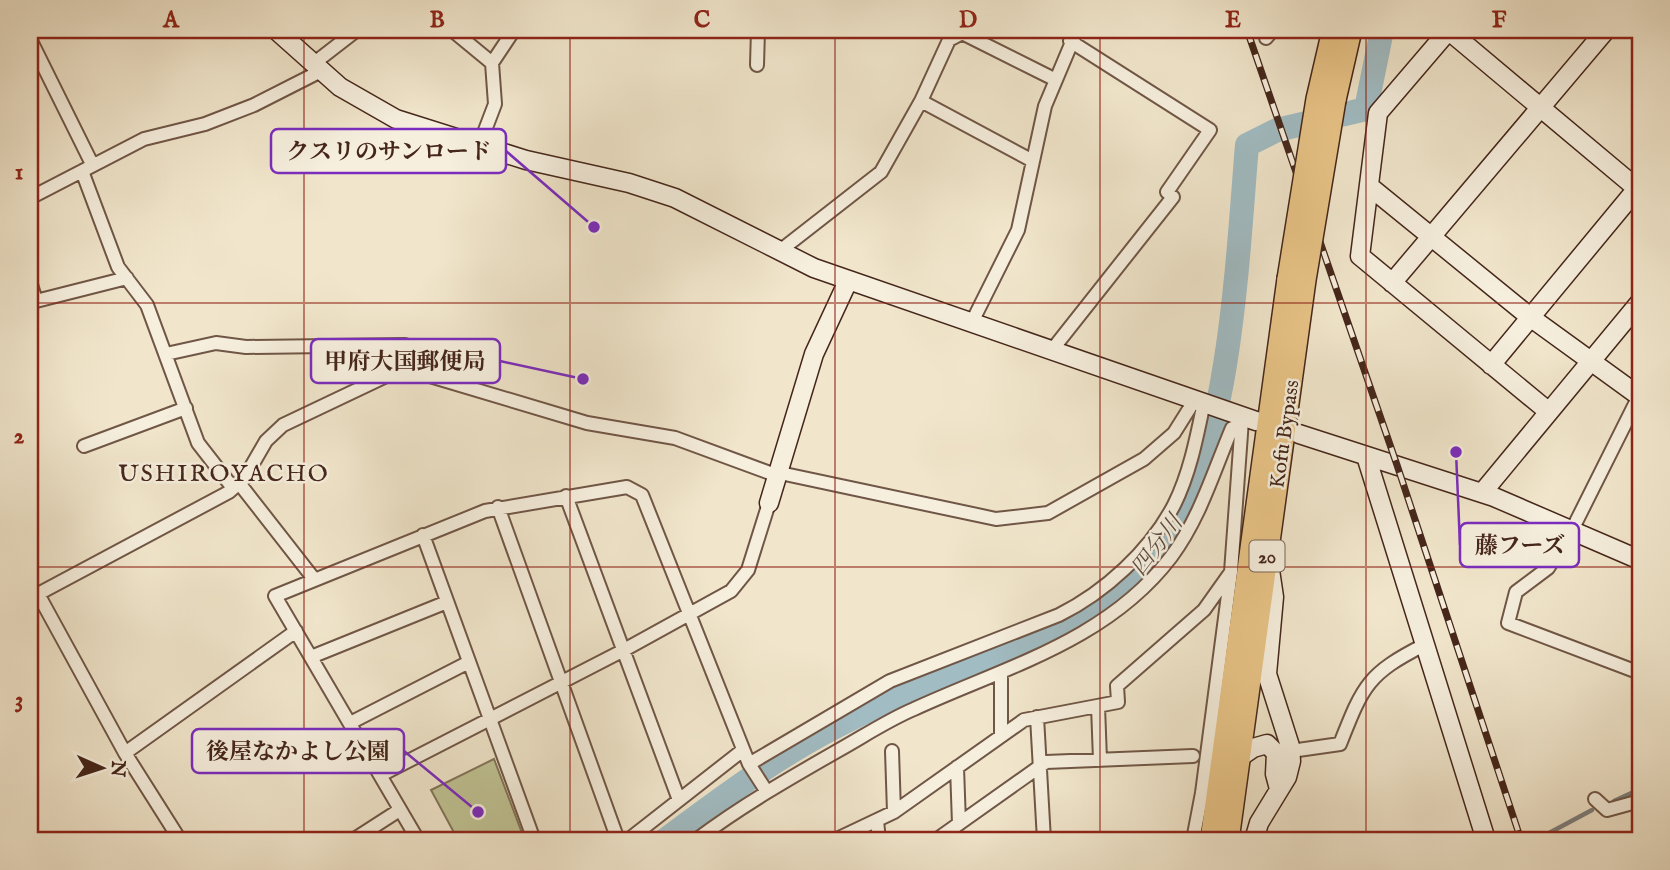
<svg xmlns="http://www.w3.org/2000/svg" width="1670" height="870" font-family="'IM FELL English','Noto Serif JP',serif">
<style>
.green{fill:#c0c394;stroke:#827457;stroke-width:2}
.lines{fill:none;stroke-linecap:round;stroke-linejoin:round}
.stream{stroke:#7c807f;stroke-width:4.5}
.river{stroke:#a1bcc3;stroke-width:24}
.street-casing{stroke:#705646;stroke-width:16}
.secondary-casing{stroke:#45261a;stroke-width:21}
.highway-casing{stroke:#45261a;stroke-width:24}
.street{stroke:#f6efde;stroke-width:12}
.secondary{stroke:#f6efde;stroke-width:18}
.highway{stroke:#e8c386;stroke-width:21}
.rail-casing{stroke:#45261a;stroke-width:7}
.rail{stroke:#f6efde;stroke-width:4.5;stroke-dasharray:13;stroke-linecap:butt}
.highway-bridge-casing{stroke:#45261a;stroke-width:24;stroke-linecap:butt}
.highway-bridge{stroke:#e8c386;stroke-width:21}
.grid{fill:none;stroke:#8f2418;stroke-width:2;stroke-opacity:0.55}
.labels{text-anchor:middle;stroke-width:5;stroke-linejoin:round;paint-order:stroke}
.shield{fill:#f6efde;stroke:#7a6255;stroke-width:2}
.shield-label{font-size:19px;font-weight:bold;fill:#45261a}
.street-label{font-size:21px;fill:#45261a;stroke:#f6efde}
.water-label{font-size:23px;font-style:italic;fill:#5c4c44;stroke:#f6efde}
.quarter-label{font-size:24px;letter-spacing:2px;fill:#45261a;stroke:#f6efde}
.leader{fill:none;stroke:#7b2cbf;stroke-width:2.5}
.callout-dot{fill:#7b2cbf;stroke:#f6efde;stroke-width:2.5}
.callout{fill:#f6efde;stroke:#7b2cbf;stroke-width:2.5}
.callout-label{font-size:23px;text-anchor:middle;font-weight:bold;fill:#45261a}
.neatline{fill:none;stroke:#8f2418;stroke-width:2.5}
.grid-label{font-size:23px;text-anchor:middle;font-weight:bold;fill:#8f2418}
</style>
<rect width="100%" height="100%" fill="#f1e6cc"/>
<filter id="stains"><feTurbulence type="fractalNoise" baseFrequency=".00286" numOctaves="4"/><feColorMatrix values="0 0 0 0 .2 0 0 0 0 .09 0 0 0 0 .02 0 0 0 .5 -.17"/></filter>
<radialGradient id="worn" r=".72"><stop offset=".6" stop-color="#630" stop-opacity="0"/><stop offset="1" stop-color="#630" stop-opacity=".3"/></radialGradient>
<path class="green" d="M494,759L522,833L458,840L431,790Z"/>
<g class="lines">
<path class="stream" d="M1614,801L1640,789
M1536,840L1592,810"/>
<path class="river" d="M665,840C719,800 776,757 837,726C878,705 919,685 962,668C1050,632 1129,607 1179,518C1231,427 1238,251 1247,145L1277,130L1366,109L1382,30"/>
<defs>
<path id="street" d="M452,30L492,63
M964,34L1054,79
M1266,38L1273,30
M30,39L92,164
M313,64L357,30
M757,65L758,30
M921,101L1031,160
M479,146L495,104L492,63L514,30
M82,171L118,267L147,305L198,443L233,488
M30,198L144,139L205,124L254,105L321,71
M781,250L881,172L921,101L949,40L968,30
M30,281L36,301L127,278
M971,324L1018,230L1045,106L1077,30
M1052,350L1173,197L1167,192L1210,130L1070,41
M166,354L216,343L246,347L405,345L403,368
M1640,394L1572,530L1548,568L1516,592L1508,623L1640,673
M84,446L186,408
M780,473L996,519L1048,513L1144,459L1174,433L1196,398
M239,483L314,579
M566,496L679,800
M498,507L618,840
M423,535L534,840
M38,594L125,753L180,840
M30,595L38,594L229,492L244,479L266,441L283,425L403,368L587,423L675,438L778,476
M311,657L447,602
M1001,672V736
M1098,706L1100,760
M1037,717L1044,840
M350,723L469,662
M1298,750L1340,744C1363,686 1367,674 1424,645
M892,751L894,812
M125,753L296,631
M749,764L890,681L1059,615C1105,592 1150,551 1174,505C1190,473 1197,436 1204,402
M957,767L959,824
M381,775L624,650L731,591L748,570L769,503
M1595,799L1607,810L1640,801
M877,821L879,840
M178,840H197
M353,840L398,811
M418,840L275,596L485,511L627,487L642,495L749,764L767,792
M628,840L743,750
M696,840C741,806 790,778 839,750C864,736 888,720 914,709C1005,667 1107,641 1171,557C1200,518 1213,473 1232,428L1240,426
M835,840L894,812L1024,720L1118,702L1117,686L1204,610L1231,572
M936,840L1046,762L1193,756
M1193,840L1202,793L1231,572L1242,420"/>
<path id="secondary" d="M276,30L340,87L396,119L526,160L629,183L675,198L814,268L1256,421
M1448,30L1640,191
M1449,30L1378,113L1360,256L1549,412
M1369,186L1530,317L1639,396
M1392,283L1606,30
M1491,365L1640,185
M1299,434L1494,497L1640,560
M1366,456L1486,840
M1482,493L1640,302
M769,503L814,354L848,281
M1240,757L1253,748L1267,744L1276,753L1275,774L1279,789
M1254,840L1259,823L1287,777L1291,761L1290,746L1267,674L1274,597L1270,570"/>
<path id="highway" d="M1317,99L1333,30
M1335,100L1351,30
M1211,840L1288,279
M1228,840L1305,280"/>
</defs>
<use href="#street" class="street-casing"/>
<use href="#secondary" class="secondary-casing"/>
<use href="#highway" class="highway-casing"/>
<use href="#street" class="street"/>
<use href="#secondary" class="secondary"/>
<use href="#highway" class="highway"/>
<defs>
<path id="rail" d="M1247,30L1397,465L1521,840"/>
</defs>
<use href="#rail" class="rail-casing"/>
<use href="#rail" class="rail"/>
<defs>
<path id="highway-bridge" d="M1288,279L1317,99
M1305,280L1335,100"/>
</defs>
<use href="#highway-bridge" class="highway-bridge-casing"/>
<use href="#highway-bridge" class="highway-bridge"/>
</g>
<path class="grid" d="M304,30V840M570,30V840M835,30V840M1100,30V840M1366,30V840M30,303H1640M30,567H1640"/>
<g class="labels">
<rect class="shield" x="1249.5" y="540.5" width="35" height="31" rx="5"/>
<g class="shield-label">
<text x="1267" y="563">20</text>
</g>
<g class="street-label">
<text transform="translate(1284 434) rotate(-82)" y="7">Kofu Bypass</text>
</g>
<g class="water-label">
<text transform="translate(1156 545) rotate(-53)" y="8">四分川</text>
</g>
<g class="quarter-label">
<text x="224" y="481">USHIROYACHO</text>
</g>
</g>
<path class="leader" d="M594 227L506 151M583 379L500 361M1456 452L1460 545M478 812L404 751"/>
<g class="callout-dot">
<circle cx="594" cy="227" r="7"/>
<circle cx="583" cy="379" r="7"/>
<circle cx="1456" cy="452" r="7"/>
<circle cx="478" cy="812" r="7"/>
</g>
<g class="callout">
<rect x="271" y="129" width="235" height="44" rx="7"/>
<rect x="311" y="339" width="189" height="44" rx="7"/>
<rect x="1460" y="523" width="119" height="44" rx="7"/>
<rect x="192" y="729" width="212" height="44" rx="7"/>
</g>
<g class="callout-label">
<text x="389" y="159">クスリのサンロード</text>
<text x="405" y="369">甲府大国郵便局</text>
<text x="1520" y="553">藤フーズ</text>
<text x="298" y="759">後屋なかよし公園</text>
</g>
<rect width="1670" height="870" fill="none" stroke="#f1e6cc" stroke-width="77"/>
<g transform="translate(102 768) rotate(93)" stroke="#f6efde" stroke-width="5" paint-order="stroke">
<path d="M0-5L12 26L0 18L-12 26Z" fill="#45261a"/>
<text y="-10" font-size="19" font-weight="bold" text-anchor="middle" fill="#45261a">N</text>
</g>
<rect x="38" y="38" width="1594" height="794" class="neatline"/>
<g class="grid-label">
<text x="171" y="27">A</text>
<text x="437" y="27">B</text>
<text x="702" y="27">C</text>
<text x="968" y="27">D</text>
<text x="1233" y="27">E</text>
<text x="1499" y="27">F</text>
<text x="19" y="179">1</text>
<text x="19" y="443">2</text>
<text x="19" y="707">3</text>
</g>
<rect width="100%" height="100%" filter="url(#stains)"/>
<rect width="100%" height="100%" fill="url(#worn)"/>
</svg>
